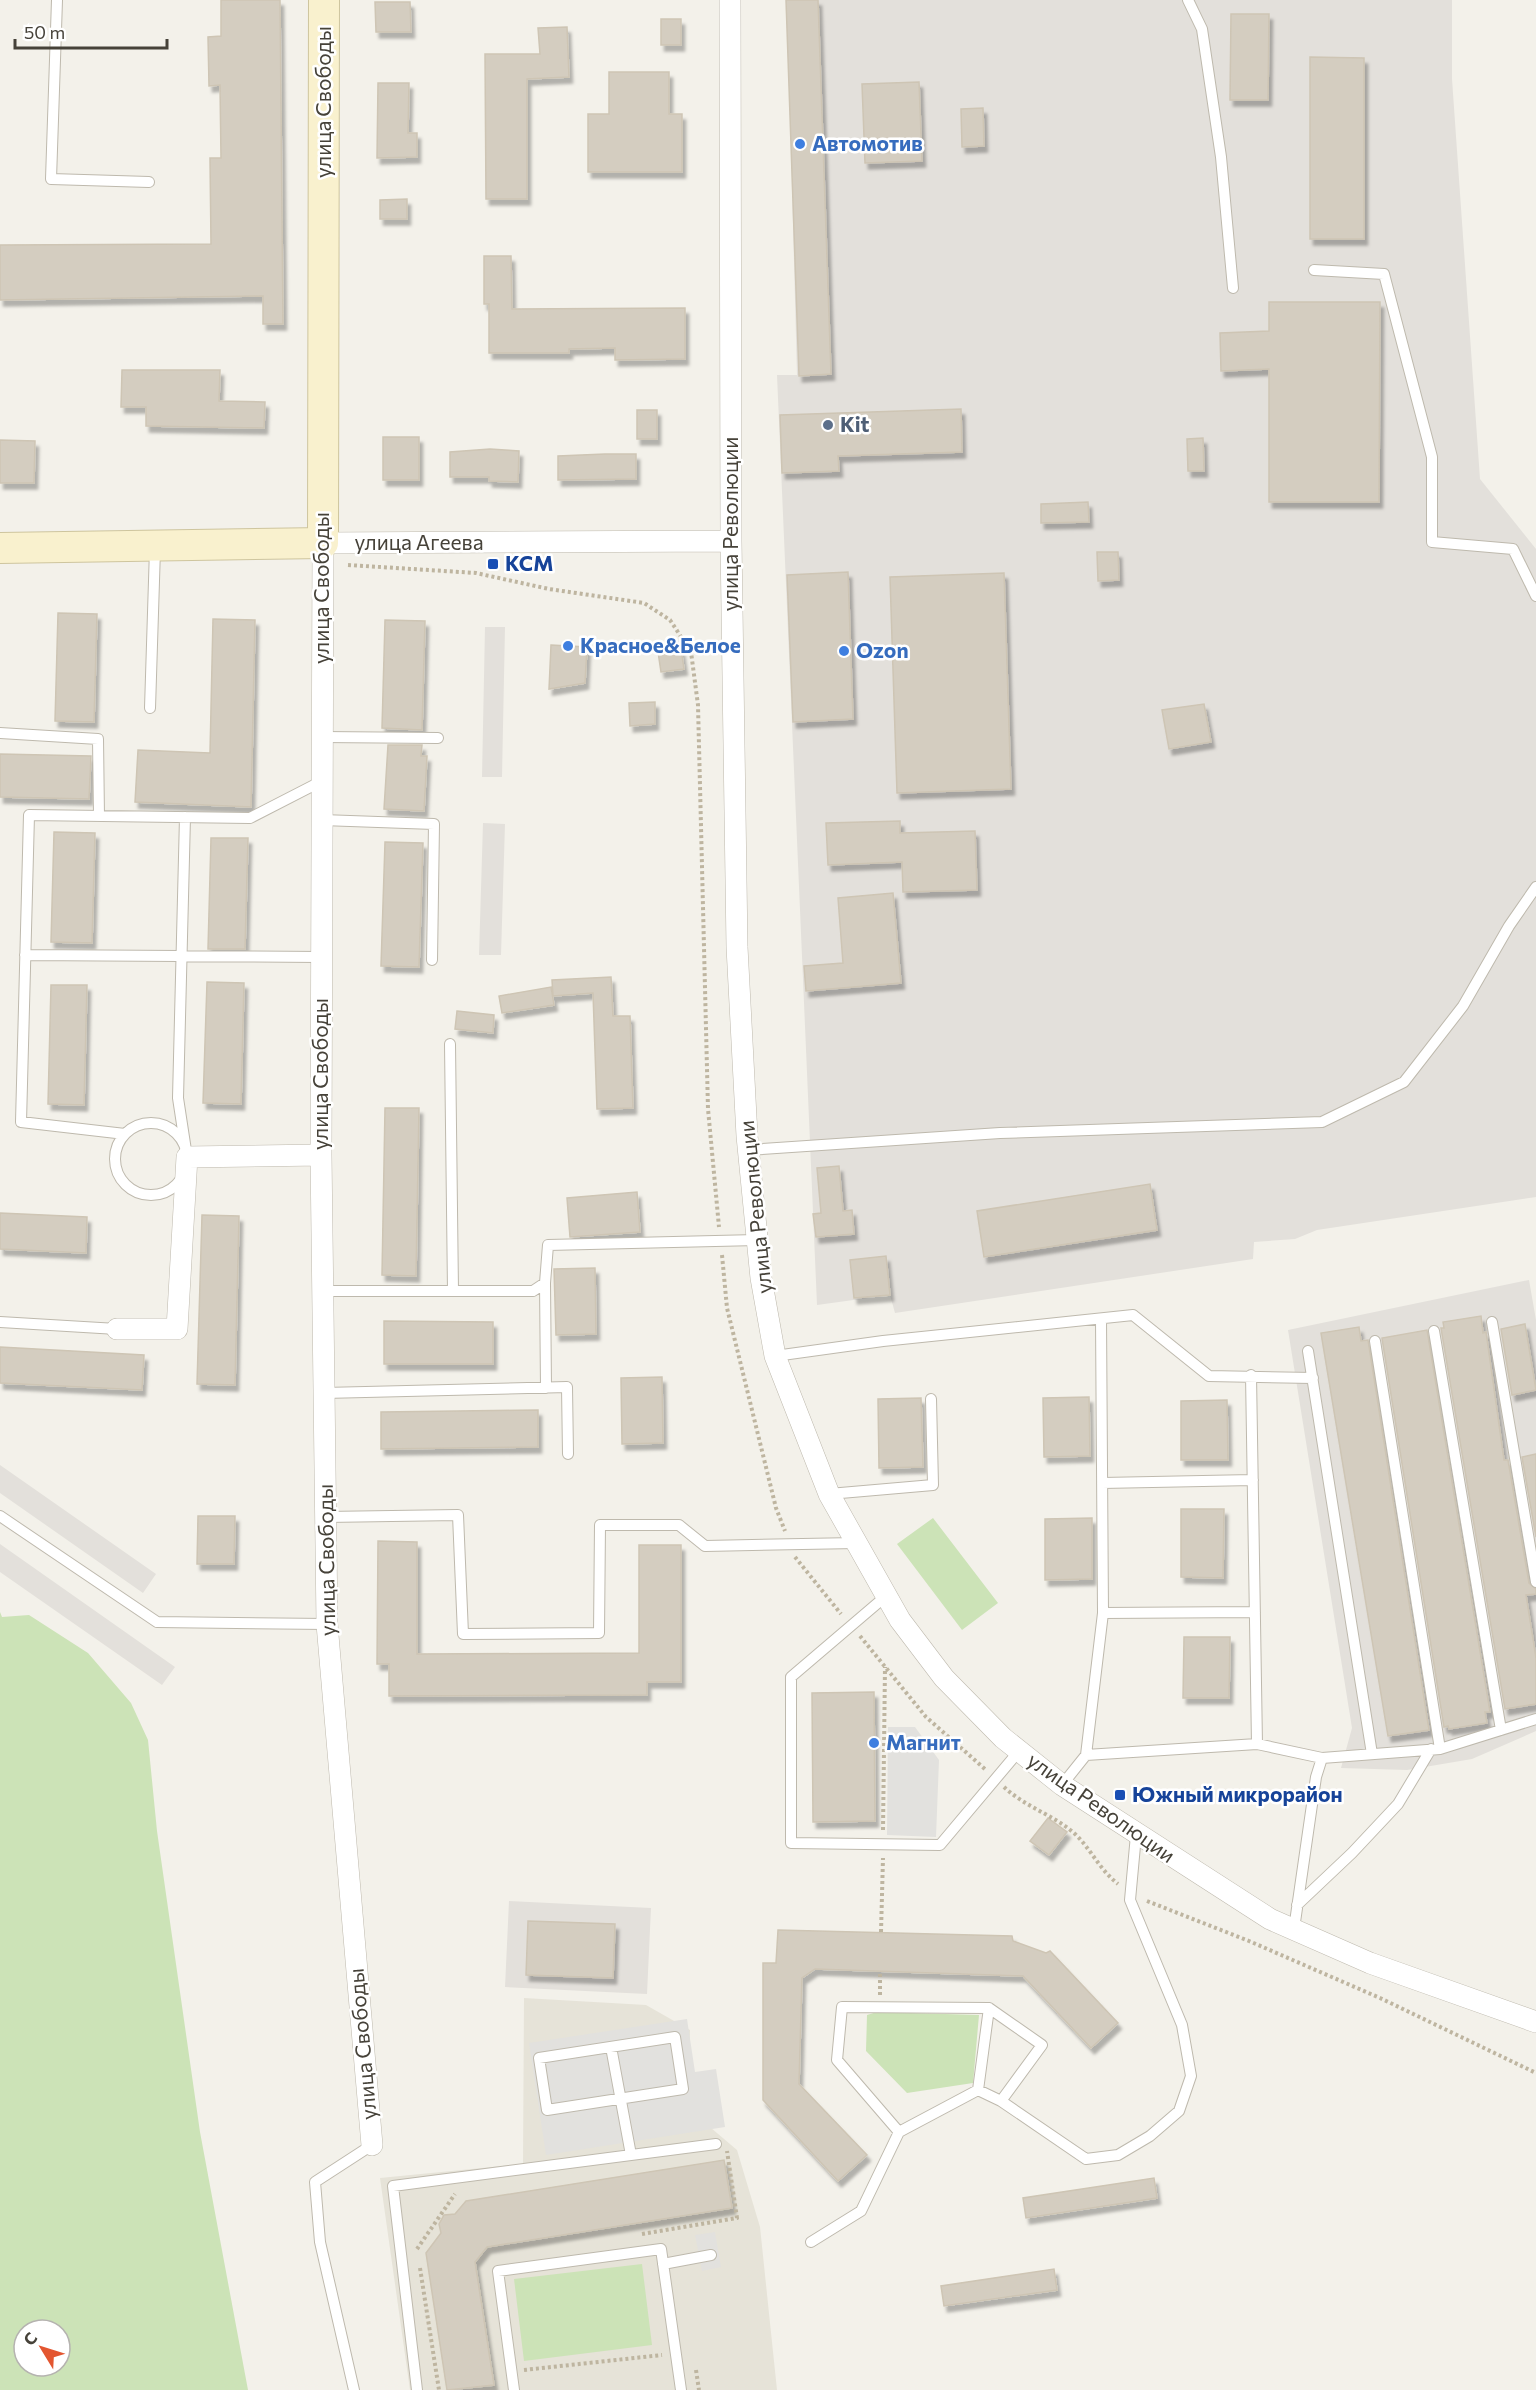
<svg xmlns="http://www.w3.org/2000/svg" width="1536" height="2390" font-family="Commissioner,sans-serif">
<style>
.residential{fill:#e6e3d8}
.industrial{fill:#e3e0db}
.green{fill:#cce3b7;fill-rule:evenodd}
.parking{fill:#e2e1de}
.building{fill:#d4cdc0;stroke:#cec5b4;stroke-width:1.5;filter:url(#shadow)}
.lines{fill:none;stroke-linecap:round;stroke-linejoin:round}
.lane-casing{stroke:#beb9ad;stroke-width:12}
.street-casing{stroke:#beb9ad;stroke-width:22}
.secondary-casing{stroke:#cec59e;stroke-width:32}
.path{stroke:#beb5a0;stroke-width:4;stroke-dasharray:3 3;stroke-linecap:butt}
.lane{stroke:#fff;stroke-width:10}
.street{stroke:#fff;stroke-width:21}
.secondary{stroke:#f9f1ce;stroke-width:30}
.shop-dot{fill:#3f7fe0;stroke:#fff;stroke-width:2}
.service-dot{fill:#5c6f8a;stroke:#fff;stroke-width:2}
.transit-dot{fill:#1a4fb4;stroke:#fff;stroke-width:2}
.labels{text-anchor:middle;stroke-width:5;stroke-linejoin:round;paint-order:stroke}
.street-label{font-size:21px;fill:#464239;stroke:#fff}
.shop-label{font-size:21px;font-weight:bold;fill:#366cbe;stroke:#fff;text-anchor:start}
.service-label{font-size:21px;font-weight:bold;fill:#4e5e75;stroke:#fff;text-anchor:start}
.transit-label{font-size:21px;font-weight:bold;fill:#164399;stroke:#fff;text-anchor:start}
</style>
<defs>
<filter id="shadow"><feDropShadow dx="3.5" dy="6" stdDeviation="1.5" flood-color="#0004"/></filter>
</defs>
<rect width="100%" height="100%" fill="#f3f1ea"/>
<path class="residential" d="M524,1998L646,2005L690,2030L689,2074L704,2122L737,2150L760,2227L777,2390H410L380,2178L523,2164Z"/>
<path class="industrial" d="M787,0H1452V79L1480,479L1536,549V1197L1317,1230L1295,1239L1254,1242L1253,1259L895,1313L890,1295L817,1305L777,375H797Z
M485,627H505L502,777H482Z
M483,823L505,824L501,955H479Z
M1529,1280L1536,1320V1731L1472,1759L1407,1770L1341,1768L1352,1728L1288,1330Z
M0,1465L156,1574L143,1593L0,1493Z
M0,1544L175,1667L162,1685L0,1572Z
M509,1901L651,1908L647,1994L505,1987Z"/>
<path class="green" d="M933,1518L998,1603L962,1630L897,1544Z
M0,1612L2,1617L29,1615L88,1653L131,1703L148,1740L157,1831L200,2132L248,2390H0ZM24,2330H60V2366H24Z
M877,2012L979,2015L973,2083L907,2093L866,2051L867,2015Z
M642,2264L652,2345L524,2361L514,2279Z"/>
<path class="parking" d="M888,1727H915L939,1760L936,1837L887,1835Z
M687,2019L695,2072L716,2069L725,2127L546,2155L529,2043Z
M715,2232L721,2267L702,2271L695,2235Z"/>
<path class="building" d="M221,0H280L283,324H263V296L0,300V245L211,244L210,158H221L220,85L209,86L208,37L221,36Z
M786,0H818L831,374L799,376Z
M375,2H410L411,32H376Z
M1231,14H1269L1268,100H1230Z
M661,19H681V45H661Z
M567,27L569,77L527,79V199H486L485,54H540L538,28Z
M1310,57L1364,58V239H1310Z
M609,72H669V114H682V172H588V114H609Z
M919,82L922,161L865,163L862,84Z
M378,83H409L408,133H417V157L377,158Z
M983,108L984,146L962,147L961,109Z
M407,199V219H380V200Z
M484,256H511L512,309L685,308V359L615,360V348L569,349V353H489V304H484Z
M1269,302H1380L1379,502H1269V369L1221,371L1220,333L1269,331Z
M122,370H220L219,401L265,402L264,428L146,426V407H121Z
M961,409L962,452L838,456L839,471L782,473L780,415Z
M637,410H657V439H637Z
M383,437H419V480H383Z
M1203,438L1204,471H1188L1187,439Z
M0,440L35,441L34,483H0Z
M490,449L519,451L518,482L489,481V477H450V452Z
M605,454H636V479L558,480V456Z
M1088,502L1089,522L1041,523V504Z
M1097,552H1118L1119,580L1098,581Z
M848,572L853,719L793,722L787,575Z
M1004,573L1011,789L897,793L890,577Z
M58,613L97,614L94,722L55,721Z
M213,619L255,620L251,807L135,802L138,750L210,753Z
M385,620L425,621L422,730L382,728Z
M551,645L587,647L585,683L549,689Z
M681,649L684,669L661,672L658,652Z
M655,702V724L630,726L629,703Z
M1204,704L1211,742L1169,749L1162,710Z
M388,745H422L421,756H427L424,811L384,809Z
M0,754L91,756L89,799L0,797Z
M900,821V833L975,831L977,890L903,892L902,862L828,865L826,823Z
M54,832L95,833L92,943L51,942Z
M211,838H248L245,949H208Z
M385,842L423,843L419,967L381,966Z
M893,893L901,983L806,991L804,966L843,963L838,898Z
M611,977L613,1016H630L633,1108L597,1109L593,993L553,996L552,980Z
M207,982L244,983L241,1104L203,1103Z
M51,985H87L84,1105L48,1104Z
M551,987L554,1005L502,1013L499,996Z
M457,1011L494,1015L493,1033L455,1029Z
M385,1108H419L416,1276L382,1275Z
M839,1166L843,1211L852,1210L854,1234L816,1237L813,1214L821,1213L817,1168Z
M1150,1184L1157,1230L984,1257L977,1211Z
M637,1192L640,1232L570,1237L567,1198Z
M0,1213L87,1217L86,1253L0,1249Z
M202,1215L239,1216L235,1385L197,1384Z
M886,1256L890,1295L854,1298L850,1260Z
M595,1268L596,1334L556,1335L554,1269Z
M1481,1316L1483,1333L1486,1332L1504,1460H1508L1529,1583L1536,1589V1594L1526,1595L1536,1658V1704L1505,1709L1441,1328H1444L1443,1322Z
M384,1321L493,1322V1364H384Z
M1525,1324L1536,1390L1512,1395L1501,1329Z
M1359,1327L1361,1341L1368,1340L1429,1730L1388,1736L1321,1333Z
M1427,1330L1490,1712H1485L1487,1723L1449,1729L1448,1726L1444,1727L1382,1338Z
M0,1347L144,1355L142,1390L0,1383Z
M662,1377L663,1443L622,1444L621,1378Z
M1089,1397L1090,1456L1044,1457L1043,1398Z
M921,1398L923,1467L879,1468L878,1399Z
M1227,1400L1228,1460H1181V1401Z
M538,1410V1447L381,1449V1412Z
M1536,1454V1537L1522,1457Z
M1181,1509H1224L1223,1578L1181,1577Z
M198,1516H235L234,1564H197Z
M1092,1518V1579L1045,1580V1519Z
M378,1541L417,1542V1654L639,1653V1545H681V1682H647V1695L389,1696V1664H377Z
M1184,1637H1230L1229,1698H1183Z
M874,1692L875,1821L813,1822L812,1693Z
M1048,1818L1067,1832L1049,1855L1030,1841Z
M528,1921L615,1924L613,1978L526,1975Z
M778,1930L1012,1936L1013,1941L1046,1953L1050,1951L1118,2023L1091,2048L1023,1976L815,1969L802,1978L799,2084L867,2155L838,2181L763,2100V1963H776Z
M724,2160L732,2208L487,2247L475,2262L494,2385L447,2390L426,2253L441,2233L439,2224L444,2215L455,2214L466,2201Z
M1154,2178L1157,2198L1026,2218L1023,2198Z
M1054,2269L1057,2290L944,2306L941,2286Z"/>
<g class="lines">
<defs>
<path id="lane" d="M57,0L51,179L149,182
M1188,0L1202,29L1221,157L1233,288
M1314,270L1384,274L1432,457V542L1513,549L1536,596
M150,708L155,549
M0,733L98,739L99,816
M322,737L438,738
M185,817L178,1098L187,1157
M322,820L434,824L432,960
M25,955L321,957
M450,1044L453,1291
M115 1159a36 36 0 1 1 72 0a36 36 0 1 1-72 0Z
M125,1134L21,1122L29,815L250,818L322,781
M748,1150L1000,1133L1322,1122L1404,1082L1463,1006L1509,926L1536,887
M545,1283L546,1388
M322,1291H533L545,1283L548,1245L757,1240
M0,1322L117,1329
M1492,1322L1536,1582
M1434,1331L1501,1730
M1375,1341L1440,1749
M1308,1351L1372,1754
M775,1356L883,1341L1133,1315L1209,1376L1313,1378
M1251,1375L1257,1744
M324,1393L567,1387L568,1454
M1102,1483L1253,1480
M829,1494L933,1485L931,1399
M0,1516L157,1622L327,1624
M326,1517L458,1515L463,1634L599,1633L600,1525H679L705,1546L856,1543
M886,1596L791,1677V1843L940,1845L1019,1751
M1103,1613L1255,1612
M1086,1755L1103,1613L1101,1319
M1062,1785L1086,1755L1257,1744L1322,1758
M1297,1905L1352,1853L1398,1804L1431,1749
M1294,1929L1316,1777L1322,1758L1440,1749L1536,1719
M675,2037L683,2089L547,2110L539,2058Z
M611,2047L631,2155
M978,2090L989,2008
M899,2132L837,2060L842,2007L989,2008L1042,2045L1001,2101
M811,2242L861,2211L899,2132L978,2090L1001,2101L1086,2159L1118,2155L1150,2136L1179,2111L1191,2076L1182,2025L1130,1900L1136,1835
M663,2264L711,2255
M354,2390L320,2242L315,2182L372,2145
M417,2390L393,2186L716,2144
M514,2390L498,2271L661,2249L681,2390"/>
<path id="street" d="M730,0L731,541L737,947L747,1136L761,1278L775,1356L829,1494L900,1620L944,1678L1003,1738L1062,1785L1270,1919L1370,1963L1536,2022
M117,1329H177L187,1157L321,1155
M372,2145L327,1624L321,1155L323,543L731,541"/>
<path id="secondary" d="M0,548L323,543L324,0"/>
</defs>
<use href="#lane" class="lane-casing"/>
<use href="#street" class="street-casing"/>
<use href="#secondary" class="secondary-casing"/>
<path class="path" d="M348,565L476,573L549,589L644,603L670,620L691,652L698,705L708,1109L719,1227
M722,1255L727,1308L776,1508L785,1531
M795,1557L841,1614
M860,1636L926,1717L986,1770
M1004,1787C1025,1807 1054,1815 1075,1834C1091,1849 1099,1869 1118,1884
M883,1830L885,1667
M1147,1901L1249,1941L1380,1998L1536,2073
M881,1932L883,1858
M880,1995V1971
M642,2234L737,2218L727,2151
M417,2249L455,2194
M420,2268L439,2390
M524,2370L662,2355
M696,2370L699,2390"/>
<use href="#lane" class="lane"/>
<use href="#street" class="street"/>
<use href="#secondary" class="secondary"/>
</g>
<g class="shop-dot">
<circle cx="800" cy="144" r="6"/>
<circle cx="568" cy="646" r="6"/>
<circle cx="844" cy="651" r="6"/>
<circle cx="874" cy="1743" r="6"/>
</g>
<circle class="service-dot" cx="828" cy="425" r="6"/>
<g class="transit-dot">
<rect x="487" y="558" width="12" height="12" rx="3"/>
<rect x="1114" y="1789" width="12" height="12" rx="3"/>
</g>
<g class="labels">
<g class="street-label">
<text transform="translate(324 102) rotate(-90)" y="7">улица Свободы</text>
<text transform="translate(731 524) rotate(-90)" y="7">улица Революции</text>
<text x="419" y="550">улица Агеева</text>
<text transform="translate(322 588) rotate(-90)" y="7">улица Свободы</text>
<text transform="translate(321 1074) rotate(-90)" y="7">улица Свободы</text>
<text transform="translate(756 1207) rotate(-96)" y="7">улица Революции</text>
<text transform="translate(327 1560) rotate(-91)" y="7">улица Свободы</text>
<text transform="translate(1101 1808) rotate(35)" y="7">улица Революции</text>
<text transform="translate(363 2044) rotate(-95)" y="7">улица Свободы</text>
</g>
<g class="shop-label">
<text x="812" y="151">Автомотив</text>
<text x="580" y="653">Красное&amp;Белое</text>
<text x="856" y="658">Ozon</text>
<text x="886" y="1750">Магнит</text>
</g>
<g class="service-label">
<text x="840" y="432">Kit</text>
</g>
<g class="transit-label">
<text x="505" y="571">КСМ</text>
<text x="1132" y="1802">Южный микрорайон</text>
</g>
</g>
<g transform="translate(42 2348) rotate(308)"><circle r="28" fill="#ffffff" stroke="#b5b3b0" stroke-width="1.5"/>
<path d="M0-4.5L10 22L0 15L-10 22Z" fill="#e35630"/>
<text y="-9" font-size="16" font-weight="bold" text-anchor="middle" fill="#464239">С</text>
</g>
<path d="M15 39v9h152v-9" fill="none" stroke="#464239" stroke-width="3"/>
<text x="24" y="39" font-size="18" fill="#464239" stroke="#ffffff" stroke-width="4.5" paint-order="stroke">50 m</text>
</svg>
